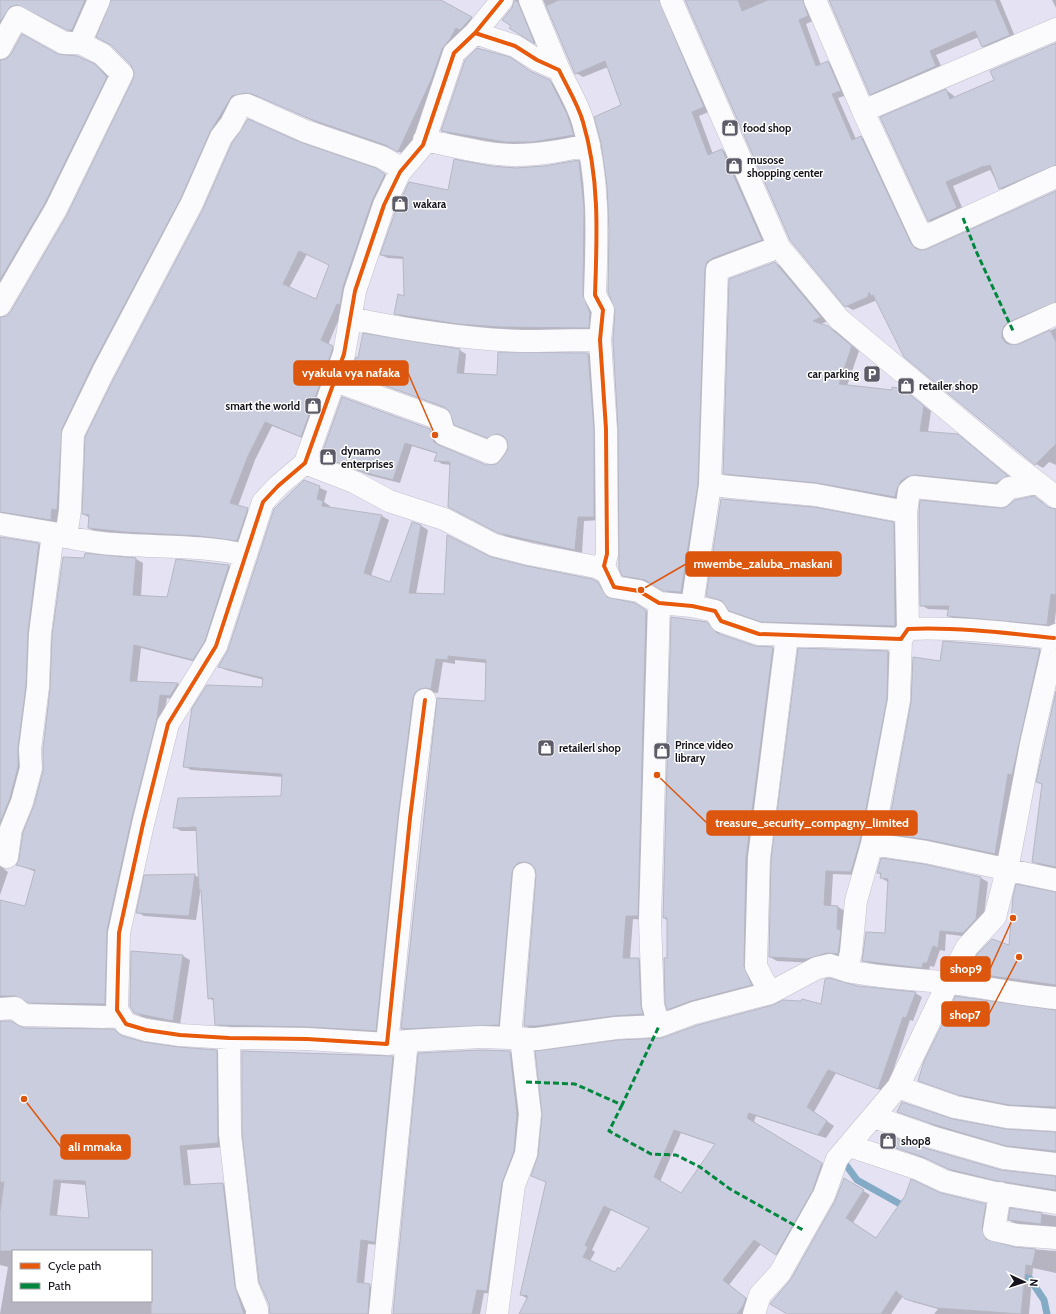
<svg xmlns="http://www.w3.org/2000/svg" width="1056" height="1314" font-family="Cabin,sans-serif">
<style>
.shadow{fill:#0003;fill-rule:evenodd}
.lines{fill:none;stroke-linecap:round;stroke-linejoin:round}
.stream{stroke:#84abc6;stroke-width:7}
.building{fill:#cacdde;stroke:#b6b7c3;fill-rule:evenodd}
.minor-casing{stroke:#c2c0cc;stroke-width:23}
.minor{stroke:#fbfbfd;stroke-width:22}
.quiet{stroke:#00873e;stroke-width:3;stroke-dasharray:6 3;stroke-linecap:butt}
.cycleway-casing{stroke:#fff;stroke-width:6}
.cycleway{stroke:#e8590c;stroke-width:4}
.labels{text-anchor:middle;stroke-width:3;stroke-linejoin:round;paint-order:stroke}
.poi-label{font-size:11px;font-weight:bold;fill:#15131d;stroke:#fff;text-anchor:start}
.leader{fill:none;stroke:#dd560d;stroke-width:1.5}
.callout-dot{fill:#dd560d;stroke:#fff;stroke-width:1.5}
.callout{fill:#dd560d;stroke:#dd560d;stroke-width:1.5}
.callout-label{font-size:12px;text-anchor:middle;font-weight:bold;fill:#fff}
</style>
<rect width="100%" height="100%" fill="#e5e2f3"/>
<path class="shadow" d="M0,0H94L75,34L31,10L24,8L0,39Z
M112,0H439L479,21L439,82L406,155L393,149L318,123L260,97H245L99,370L58,523L0,513V318L6,317L12,312L68,216L134,80L135,72Z
M515,0H526L540,46L511,28L513,26L504,19L515,3Z
M543,0H649L666,9L711,111L699,116L713,154L722,150L730,154L769,244L720,262L704,488L688,596L671,594L653,584L631,579L623,575L616,311L623,106L608,67L583,77L576,73Z
M685,0H811L815,20L806,24L821,65L828,62L835,67L847,95L838,98L856,139L861,137L868,141L920,251L927,250L1056,192V307L1008,337L1012,346L1019,345L1056,328V465L1049,462L1043,468L1036,464L876,297L875,301L853,310L846,306L791,240Z
M830,0H1000L1016,39L990,50L983,46L979,37L936,55L943,70L877,98L870,94Z
M1052,0H1056V8Z
M1056,44V172L1007,192L1000,188L990,170L953,186L964,212L936,225L929,221L881,118L946,90L953,95L955,98L995,81Z
M58,55L94,65L102,70L114,81L0,296V61Z
M532,73L557,85L580,139L513,146L449,134L442,130Z
M300,143L376,169L392,178L344,307L328,345L339,351L308,440L272,426L255,460L238,506L254,513L244,544L96,532L89,528L90,518L83,514ZM307,254L330,265L316,300L289,288Z
M579,161L585,165L597,317L595,331H508L465,327L402,317L395,313L405,297L404,259L388,258L381,255L448,192L491,167L516,168L546,167Z
M775,263L783,267L828,321L821,324L836,331L859,351L847,386L893,391L903,390L931,411L928,432L958,435L1014,480L1004,487L903,501L731,477L724,473Z
M459,350L466,354L464,374L497,376L499,353L588,354L595,358L601,520L584,521L582,553L507,537L456,511L451,465L442,464L436,460L438,454L412,446L400,483L368,475L322,455L429,429L436,434L441,447L486,466L498,465L507,453L509,447L508,441L504,437L495,441L463,428L450,410L352,373Z
M304,481L327,491L324,502L330,506V508L382,516L389,520L371,576L391,583L420,525L428,530L416,594L445,595L491,558L597,583L605,587L612,599L634,604L653,615L645,920L633,919L630,959H639L646,963L649,1018L532,1030L525,1025L537,875L536,869L533,865L526,866L506,1029L409,1033L402,1029L486,702L487,663L455,660V664L443,662L438,693L427,692L383,1034L223,1028L216,1024L214,1001L209,998L201,887L196,920L144,916L137,912L145,876L195,875L199,878L197,831H181L174,827L282,797L283,777L191,770L184,766L263,688L264,680L226,670L219,666L229,650Z
M1034,497L1043,502L1041,510L1056,515V611L1054,628L956,620L949,616L950,610L928,609L921,605L1006,509Z
M893,523L901,528L902,630L770,625L738,615L730,610L725,603L707,596Z
M0,541L39,544L46,548L24,752L1,860L2,867L8,872L0,895Z
M86,554L136,559L143,563L141,596L167,598L177,560L229,566L236,570L200,663L141,648L137,683L178,684L185,688L178,700L167,698L111,1008L37,1006L22,999L0,1003V901L25,907L36,872L18,865L44,771Z
M707,623L714,627L722,636L755,647L773,648L780,652L758,989L675,1013L668,1009V921L664,918Z
M1040,650L1047,655L1003,858L896,838L888,833L912,702L941,662Z
M888,652L895,656L893,703L858,875L833,874L831,907H838L845,911V958L814,963L777,961L770,957Z
M1056,723V870L1041,866L1033,862L1042,785L1038,782Z
M924,865L981,878L988,882L983,923L970,937L946,934L945,951L940,950L934,967L930,966L929,971L870,964L863,960L886,934L888,882L881,878V875L878,873Z
M1056,893V988L978,977L971,972L1010,946Z
M183,956L190,960L180,1025L142,1017L135,1013Z
M858,987L915,993L922,997L913,1021L910,1020L886,1092L836,1073L814,1112L834,1126L826,1138L756,1116L754,1122L829,1168L783,1258L761,1244L729,1285L753,1303L747,1314H520L528,1299L521,1295L547,1183L539,1179L662,1039L822,1005ZM681,1133L716,1145L682,1194L660,1182ZM611,1210L650,1228L621,1270L615,1274L590,1261L595,1252L592,1250Z
M1056,1011V1111L1017,1108L966,1098L919,1080L946,1025Z
M0,1021L23,1028L114,1030L126,1038L144,1043L179,1048L216,1051L223,1055L225,1147L187,1150L191,1186L223,1184L230,1188L249,1314H0L8,1267L0,1265ZM61,1183L86,1185L90,1219L57,1216ZM13,1251H151V1301H13Z
M510,1052L517,1056L524,1119L494,1294L484,1293L480,1314H394Z
M393,1057L400,1061L381,1245L368,1244L364,1284L377,1289L376,1314H270L271,1309L260,1282Z
M898,1111L1005,1130L1056,1133V1154L1015,1149L940,1128Z
M889,1145L924,1149L1000,1171L1056,1177V1193L956,1173L931,1161Z
M844,1179L870,1195L853,1223L877,1239L941,1194L985,1205L992,1209L989,1239L992,1243L1016,1248L1056,1251V1273L1033,1268L1029,1314H934L938,1309L913,1302L903,1296L891,1314H789Z
M1011,1209L1056,1216V1228L1016,1224L1009,1220Z"/>
<g class="lines">
<path class="stream" d="M841,1158L857,1180L900,1204L909,1205
M1016,1274L1030,1279L1044,1300L1047,1314"/>
</g>
<path class="building" d="M0,0H85L72,30H67L17,5L10,7L0,22Z
M111,0H441L472,17L460,30L456,28L450,39L442,49L432,78L398,152L385,145L310,119L252,94L245,93L232,96L210,132L181,198L92,366L62,429L57,510L52,509L51,520L0,512V317L7,316L11,311L67,215L133,79L134,72L131,65L111,45L96,37Z
M514,0L518,2L535,44L509,28L511,26L502,20L512,8Z
M559,0H659L704,107L692,112L708,155L722,149L762,240L713,258L707,262L705,269L698,484L681,592L663,591L645,580L622,576L619,568L618,429L613,340L615,311L608,292L609,230L607,186L601,143L594,117L621,105L605,61L575,74L546,6Z
M685,0H738L742,11L768,0H803L808,16L799,20L816,66L828,61L841,91L832,94L852,140L861,136L911,243L915,248L921,250L927,249L1056,191V302L1009,322L1004,326L1002,332V338L1006,343L1012,345L1019,344L1050,330L1056,342V444L1035,465L904,357L873,295L871,296L869,292L868,297L845,307L790,240Z
M829,0H995L1010,35L982,47L975,31L930,51L936,66L870,95Z
M22,34L58,54L77,56L95,64L107,77L45,203L0,280V60L6,59L11,54Z
M1056,43V165L999,189L990,165L984,167V166L946,182L957,208L928,221L880,117L946,89L950,99L994,80L990,71Z
M477,48L510,57L530,71L550,80L567,114L574,135L533,142H505L441,131L465,60Z
M248,119L300,142L376,168L385,174L372,201L343,287L340,305L337,304L321,340L333,346L332,351L301,437L265,422L248,456L230,503L248,508L237,541L199,536L125,532L88,528L89,515L82,514L85,437L114,378L203,209L232,143ZM299,251L329,265L316,299L283,284Z
M454,159L491,166L516,168L545,166L579,160L584,209L583,295L590,313L589,328L500,327L458,324L394,314L398,294L404,296L403,257L380,255L396,210L409,182L448,190Z
M775,262L821,317L813,321L828,326L852,346L839,384L892,390V387L903,389L924,406L920,431L958,434L1008,476L996,483L915,475L907,477L901,481L897,489L895,497L817,483L723,474L729,279Z
M363,333L460,349L457,373L497,375L498,352L588,353L594,429V517H578L575,550L498,533L448,507L450,462L434,461L437,453L405,443L393,480L360,471L321,456L342,397L430,429L434,442L439,445L486,465L497,464L506,453L508,448L507,440L503,436L497,434L487,438L454,425L449,411L444,407L350,373L356,357L358,358Z
M304,480L320,486L317,499L323,501L322,506L382,515L364,573L390,582L412,522L421,525L409,593L444,594L447,535L491,557L527,566L592,579L598,582L607,597L635,603L646,610L638,916H626L623,958H639L641,1005L643,1014L614,1016L536,1026H524L536,875L535,869L531,864L525,862L518,863L514,867L512,873L499,1025L401,1029L437,698L485,701L486,660L448,656V660L436,659L431,689L426,688L420,689L415,693L413,698L398,817L376,1031L308,1027L215,1025L213,998L208,999L201,890H199L196,827L173,828L178,798L281,796L282,774L183,767L192,708L207,685L262,687L263,678L218,667L228,650L274,509Z
M1034,496L1048,507L1056,509V595L1051,594L1047,625L947,616L949,606H920L919,513L920,500L1000,508H1005L1015,500Z
M721,499L814,507L894,522L895,626L761,622L729,611L722,601L706,596Z
M0,537L39,543L28,632L26,686L18,748V767L10,798L0,823Z
M85,553L136,558L133,595L167,597L176,559L229,565L205,641L193,660L134,645L130,681L178,683L170,696L160,695L157,719L131,821L107,930L105,1004L28,1003L15,996H0V900L25,906L35,870L16,865L19,859L23,832L34,805L43,771V749L50,689L52,635L63,557L84,558Z
M671,617L707,622L717,633L755,646L773,647L746,858L744,966L752,985L691,1001L667,1010L665,1003L664,958H667V918H663Z
M943,641L1040,649L1012,775L1008,774L995,854L929,840L887,834L911,702L913,657L940,661Z
M798,648L888,651L887,699L860,841L851,872L826,871L824,905L838,906L837,929L841,930L838,954L827,953L807,959L769,957L771,859Z
M1056,691V867L1032,862L1042,784L1036,782Z
M881,858L924,864L981,877L976,919L963,933L940,931L938,948L933,946L927,963H923L922,968L862,961L866,932L885,933L888,879L880,878L881,873H877Z
M195,874L189,916L136,913L144,875Z
M1016,884L1056,892V985L970,973V967L977,954L992,939L1009,945L1013,896Z
M131,951L183,955L173,1021L134,1013L130,1006Z
M829,978L858,986L916,992L906,1018L903,1017L878,1089L828,1070L807,1107L827,1121L818,1135L749,1113L747,1118L822,1163L813,1190L776,1255L754,1240L723,1280L746,1298L743,1306L737,1314H519L528,1296L520,1295L546,1182L531,1176L538,1155L542,1115L535,1051L617,1040L662,1038L698,1025L773,1005L783,1000L801,1001L802,999L821,1004L825,979ZM674,1130L715,1144L681,1193L654,1177ZM604,1206L649,1228L620,1269L618,1267L615,1272L583,1257L588,1247L585,1245Z
M955,996L1056,1010V1107L1009,1105L958,1095L918,1081L924,1061L943,1023L945,1024Z
M0,1021H11L24,1028L114,1029L122,1036L144,1042L179,1047L217,1050L218,1143L180,1146L184,1185L223,1183L235,1286L244,1314H151V1251H0V1212L4,1182H0ZM54,1180L85,1181L89,1218L50,1215Z
M481,1050L510,1051L517,1114L514,1151L502,1183L487,1291L477,1290L472,1314H393L418,1053Z
M242,1051L393,1056L375,1242L361,1240L357,1282L370,1284L368,1314H270L269,1304L259,1282L242,1133Z
M902,1102L953,1119L1006,1129L1056,1132V1151L1006,1146L932,1124L897,1112Z
M890,1136L925,1148L1001,1170L1056,1176V1190L997,1181L948,1169L923,1157L887,1145Z
M844,1178L864,1190L846,1218L876,1238L905,1196L911,1179L941,1193L986,1204L982,1228L986,1239L1014,1247L1036,1249L1032,1266L1026,1265L1021,1314L937,1308L905,1299L896,1291L881,1314H787L770,1304L791,1279L835,1201Z
M1010,1208L1042,1213L1041,1224L1008,1220Z"/>
<g class="lines">
<defs>
<path id="minor" d="M530,0L559,70
M671,0L779,247
M815,0L863,111L922,238L1056,177
M475,33L515,46L537,60L559,70C567,87 578,104 583,122C600,179 597,237 595,295L603,310L600,340L606,429L607,554L604,566L614,587L639,591L659,603L692,606L715,611L721,621L759,634L901,639L908,629C957,627 1006,633 1054,638
M0,48L17,17L64,43H80
M863,111L1056,29
M424,140C454,146 485,155 516,155C541,155 565,150 589,145
M0,305L56,209L122,74L102,54L80,43L99,0
M350,318C407,330 463,339 521,341C548,341 574,340 600,340
M1014,333L1056,314
M335,381L440,419L444,434L491,453L496,446
M305,463L354,482L389,501L444,519L494,545L529,554L596,567L606,572
M710,485L816,495L906,512L908,629
M906,512L909,491L914,487L1001,496L1009,488L1037,483
M0,524L53,533L40,634L38,687L30,749L31,768L22,802L11,829L7,857
M53,533C116,553 181,540 246,555
M66,537L70,510L73,434L103,372L192,203L221,137L231,124L240,106L247,105L305,131L381,157L403,169
M659,603L650,921L653,1005L659,1026
M692,606L710,485L717,270L779,247L839,319L1008,460L1056,497
M425,700L410,818L387,1044L307,1039L229,1038L180,1035L146,1030L126,1024L117,1010L119,933L143,824L168,724L216,646L263,502L278,486L305,463L344,354L355,291L384,205L400,172L423,145L454,53L475,33L502,0
M872,844L899,700L901,639
M847,971C882,978 916,979 950,983C986,987 1021,995 1056,998
M770,993L756,966L759,858L787,636
M0,1009L15,1008L24,1015L102,1017L121,1016
M229,1038L230,1134L247,1285L257,1309V1314
M510,1038L524,874
M387,1044L407,1041L481,1037L537,1039L616,1028L659,1026L694,1013L770,993L817,968L830,965L847,971L851,952L856,901L872,844L926,852L1056,880
M898,1087L955,1107L1007,1117L1056,1120
M874,1117L928,1136L1004,1158L1056,1164
M850,1146L919,1169L944,1181L995,1193L1056,1203
M1000,1193L994,1230L1017,1235L1056,1238
M380,1314L407,1041
M497,1314L514,1185L526,1154L530,1114L521,1038
M754,1314L760,1295L780,1273L824,1195L837,1159L898,1087L948,983L967,947L995,917L1007,870L1031,744L1056,635"/>
</defs>
<use href="#minor" class="minor-casing"/>
<use href="#minor" class="minor"/>
<path class="quiet" d="M963,218L976,251L1014,333
M526,1082L575,1084L622,1105L659,1026
M622,1105L609,1131L651,1154L676,1155L700,1167L730,1189L803,1230"/>
<defs>
<path id="cycleway" d="M475,33L515,46L537,60L559,70C567,87 578,104 583,122C600,179 597,237 595,295L603,310L600,340L606,429L607,554L604,566L614,587L639,591L659,603L692,606L715,611L721,621L759,634L901,639L908,629C957,627 1006,633 1054,638
M425,700L410,818L387,1044L307,1039L229,1038L180,1035L146,1030L126,1024L117,1010L119,933L143,824L168,724L216,646L263,502L278,486L305,463L344,354L355,291L384,205L400,172L423,145L454,53L475,33L502,0"/>
</defs>
<use href="#cycleway" class="cycleway-casing"/>
<use href="#cycleway" class="cycleway"/>
</g>
<defs>
<symbol id="shop-square" viewBox="-11 -11 22 22"><rect x="-9" y="-9" width="18" height="18" rx="4" fill="#5e5b68" stroke="#fff"/><path d="M-5-2.5h2.3a2.7 3.5 0 0 1 5.4 0H5L5.5 6h-11ZM-1.5-2.5h3a1.5 2.3 0 0 0-3 0Z" fill="#fff"/></symbol>
<symbol id="parking-square" viewBox="-11 -11 22 22"><rect x="-9" y="-9" width="18" height="18" rx="4" fill="#5e5b68" stroke="#fff"/><path d="M-3.5-5.5H1a3.5 3.5 0 0 1 0 7H-1V5.5H-3.5ZM-1-3.4V-.6H.8a1.4 1.4 0 0 0 0-2.8Z" fill="#fff"/></symbol>
</defs>
<g fill-rule="evenodd">
<use href="#shop-square" x="720" y="118" width="20" height="20"/>
<use href="#shop-square" x="724" y="156" width="20" height="20"/>
<use href="#shop-square" x="390" y="194" width="20" height="20"/>
<use href="#parking-square" x="862" y="364" width="20" height="20"/>
<use href="#shop-square" x="896" y="376" width="20" height="20"/>
<use href="#shop-square" x="303" y="396" width="20" height="20"/>
<use href="#shop-square" x="318" y="447" width="20" height="20"/>
<use href="#shop-square" x="536" y="738" width="20" height="20"/>
<use href="#shop-square" x="652" y="741" width="20" height="20"/>
<use href="#shop-square" x="878" y="1131" width="20" height="20"/>
</g>
<g class="labels">
<g class="poi-label">
<text x="743" y="132">food shop</text>
<text x="747" y="164">musose<tspan x="747" dy="13">shopping center</tspan></text>
<text x="413" y="208">wakara</text>
<text x="859" y="378" text-anchor="end">car parking</text>
<text x="919" y="390">retailer shop</text>
<text x="300" y="410" text-anchor="end">smart the world</text>
<text x="341" y="455">dynamo<tspan x="341" dy="13">enterprises</tspan></text>
<text x="675" y="749">Prince video<tspan x="675" dy="13">library</tspan></text>
<text x="559" y="752">retailerl shop</text>
<text x="901" y="1145">shop8</text>
</g>
</g>
<path class="leader" d="M435 435L408 373M641 590L686 564M657 775L707 823M1013 918L990 969M1019 957L989 1014M24 1099L61 1147"/>
<g class="callout-dot">
<circle cx="435" cy="435" r="4"/>
<circle cx="641" cy="590" r="4"/>
<circle cx="657" cy="775" r="4"/>
<circle cx="1013" cy="918" r="4"/>
<circle cx="1019" cy="957" r="4"/>
<circle cx="24" cy="1099" r="4"/>
</g>
<g class="callout">
<rect x="294" y="361" width="114" height="24" rx="4"/>
<rect x="686" y="552" width="155" height="24" rx="4"/>
<rect x="707" y="811" width="210" height="24" rx="4"/>
<rect x="941" y="957" width="49" height="24" rx="4"/>
<rect x="942" y="1002" width="47" height="24" rx="4"/>
<rect x="61" y="1135" width="69" height="24" rx="4"/>
</g>
<g class="callout-label">
<text x="351" y="377">vyakula vya nafaka</text>
<text x="763" y="568">mwembe_zaluba_maskani</text>
<text x="812" y="827">treasure_security_compagny_limited</text>
<text x="966" y="973">shop9</text>
<text x="965" y="1019">shop7</text>
<text x="95" y="1151">ali mmaka</text>
</g>
<rect x="12" y="1250" width="140" height="52" fill="#ffffff" stroke="#a1a1a5"/>
<rect x="20" y="1263" width="20" height="6" fill="#e8590c" stroke="#a1a1a5"/>
<text x="48" y="1270" font-size="12" fill="#15131d">Cycle path</text>
<rect x="20" y="1283" width="20" height="6" fill="#00873e" stroke="#a1a1a5"/>
<text x="48" y="1290" font-size="12" fill="#15131d">Path</text>
<g transform="translate(1024 1282) rotate(94)" stroke="#ffffff" stroke-width="3" paint-order="stroke">
<path d="M0-3L7 15L0 10L-7 15Z" fill="#15131d"/>
<text y="-6" font-size="11" font-weight="bold" text-anchor="middle" fill="#15131d">N</text>
</g>
</svg>
